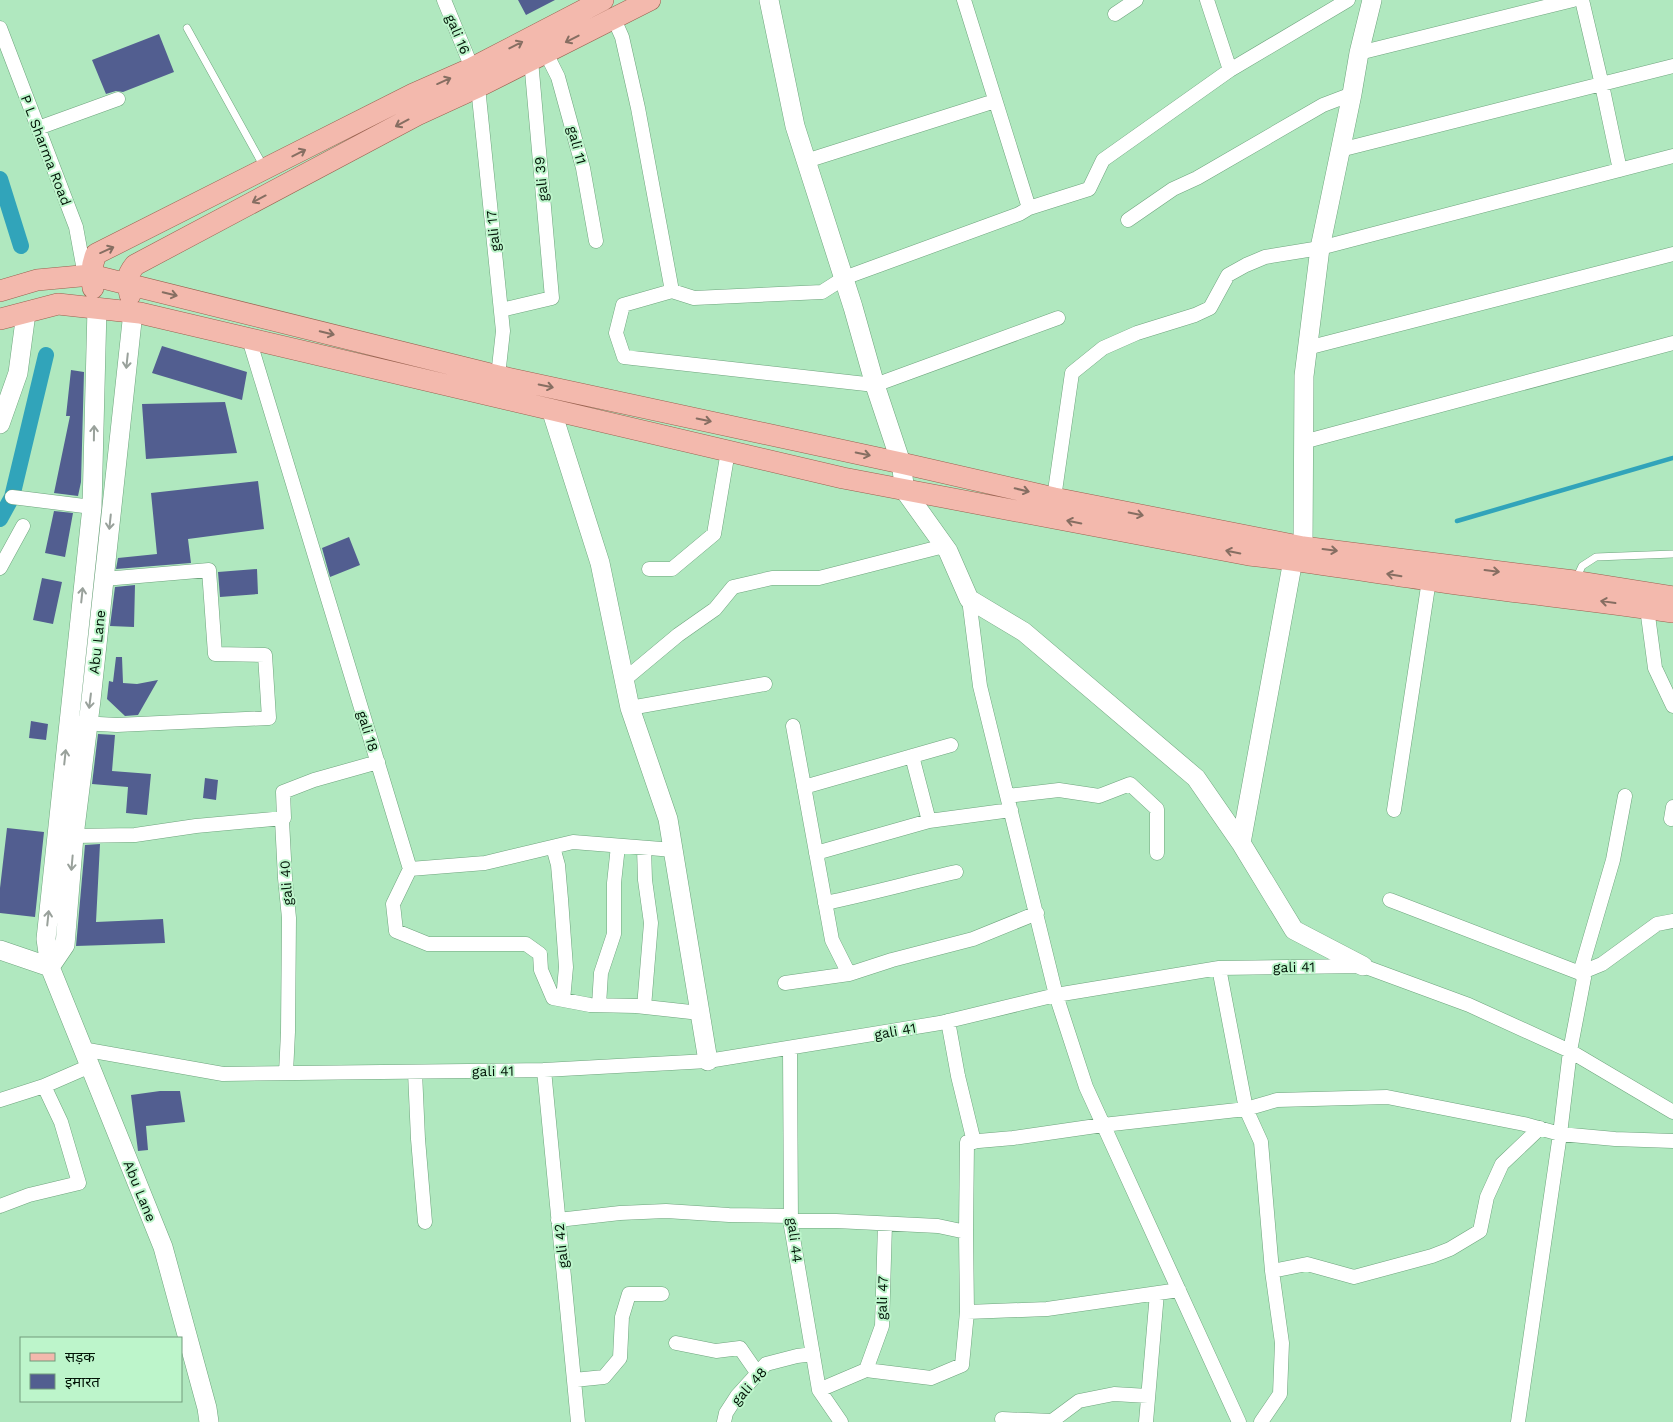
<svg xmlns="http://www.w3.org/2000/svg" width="1673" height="1422" font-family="'Work Sans','Noto Sans Devanagari',sans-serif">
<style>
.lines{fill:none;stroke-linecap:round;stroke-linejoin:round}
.stream{stroke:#31a4ba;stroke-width:4.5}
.canal{stroke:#31a4ba;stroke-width:16}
.building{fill:#525e90}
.lane-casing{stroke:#6ea47d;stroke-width:8}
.street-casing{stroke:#6ea47d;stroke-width:15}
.secondary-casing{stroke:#6ea47d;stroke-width:20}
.primary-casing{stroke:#99614f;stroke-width:22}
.lane{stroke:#fff;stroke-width:7}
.street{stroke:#fff;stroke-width:14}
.secondary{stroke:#fff;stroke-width:19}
.primary{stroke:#f3b9ad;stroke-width:21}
.oneway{stroke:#866e62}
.oneway2{stroke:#99a19b}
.labels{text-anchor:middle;stroke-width:4;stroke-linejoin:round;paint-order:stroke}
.street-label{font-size:14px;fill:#011306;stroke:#bdf5cb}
</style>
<rect width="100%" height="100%" fill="#b0e8bf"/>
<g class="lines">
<path class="stream" d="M1457,521L1673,458"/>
<path class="canal" d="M0,179L21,246
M0,519L12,497L46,355"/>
</g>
<path class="building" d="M518,0H555L526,15Z
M159,34L174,72L123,92L116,91L106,94L92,60Z
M162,346L247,372L242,400L152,373Z
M71,370L84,372L81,482L78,496L54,493L70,416H66Z
M225,402L237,453L146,459L142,404Z
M258,481L264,529L188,539L191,563L116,569L118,558L157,554L151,493Z
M54,511L73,513L65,557L45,553Z
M349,537L360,565L330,577L322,548Z
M257,569L258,594L220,597L218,572Z
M42,578L62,582L53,624L33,620Z
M135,585L134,627L110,626L115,587Z
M116,657H122L123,683L137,684L158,680L138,715L125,716L107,699L109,681L113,682Z
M31,721L48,724L46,740L29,738Z
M98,734L115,735L112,771L151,774L147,815L126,813L128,787L92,784Z
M205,778L218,780L216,800L203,798Z
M7,828L44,832L35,917L0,913V888Z
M100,844L96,922L163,919L165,943L76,946L85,845Z
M160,1091H180L185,1122L146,1126L148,1150L138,1151L131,1095Z"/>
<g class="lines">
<defs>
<path id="lane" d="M187,28L264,167
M1576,579L1582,566L1596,557L1673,554"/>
<path id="street" d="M444,0L472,68L478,87L503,331L498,376
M964,0L1029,208
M1207,0L1230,70
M1582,0L1602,85L1620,170
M1115,14L1136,0
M614,19L622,37L638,108L672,291
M0,28L76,227L85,276
M546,53L558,77L583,168L596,241
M1359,53L1573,0
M38,128L118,99
M1340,150L1673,66
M806,161L995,101
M1128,220L1173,189L1197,178L1323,105L1352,94
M501,310L552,298L531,60
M1058,318L875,385L624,357L616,333L623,305L672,291L694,298L822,292L844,278L1019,214L1029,208L1089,189L1103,160L1230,70L1348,0
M249,339L410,869L485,863L573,842L674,850
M1307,348L1673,254
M1303,442L1673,343
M12,497L92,507
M1054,498L1072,373L1103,348L1137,333L1195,315L1210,308L1228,275L1246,265L1265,257L1320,248L1673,156
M0,568L23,526
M649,569H672L714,534L728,451
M969,599L980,686L1056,995L1086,1087L1239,1422
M1647,608L1655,668L1673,706
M624,680L678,635L715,609L733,587L772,578H819L944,546
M630,708L765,684
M80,723L117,725L269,718L265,655L215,654L209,570L104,579
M793,726L832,940L849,974L892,960L973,939L1037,913
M912,756L929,821
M804,787L951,745
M1007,796L1059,790L1099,796L1130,784L1157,809V853
M1394,810L1429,580
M1671,819L1673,807
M74,836L135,835L196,826L284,818
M553,847L558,865L561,899L566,967L563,1000
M816,853L929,821L1011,810
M410,869L393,904L396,931L428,944H526L540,954L541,970L553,998L590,1005L636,1006L700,1013
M1390,900L1580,973L1584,978L1570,1051L1560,1134L1518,1422
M825,903C869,894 912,882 956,872
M1219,968L1246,1109L1261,1142L1272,1271L1282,1343L1280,1394L1261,1422
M1580,973L1613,860L1625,796
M1580,973L1602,964L1657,924L1673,921
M785,983L849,974
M599,1005L601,973L614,934V883L618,846
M644,1007L651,923L645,880L644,848
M948,1021L958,1076L974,1142
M82,1049L223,1074L544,1070L708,1061L940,1023L1056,995L1219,968L1363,966L1469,1005L1570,1051L1673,1112
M790,1049L791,1226L819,1390L841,1422
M544,1070L578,1422
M415,1072L418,1139L425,1222
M286,1073L288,1032L289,918L285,878L282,820L284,818L283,792L314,780L378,762
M0,1100L44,1086L90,1066
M0,1206L29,1195L79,1183L61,1122L44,1086
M558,1220L620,1213L666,1211L729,1215L791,1216
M791,1221H836L938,1226L966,1232L967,1312L962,1365L931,1378L866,1370L819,1390
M966,1232L967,1142L1013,1138L1103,1125L1246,1109L1277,1100L1387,1097L1524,1124L1560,1134L1615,1139L1673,1141
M1272,1271L1307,1264L1354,1277L1432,1256L1450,1249L1480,1231L1487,1197L1502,1164L1540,1128
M967,1312L1047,1309L1179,1290
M676,1343L716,1351L740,1348L758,1374
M866,1370L882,1326L885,1224
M574,1380L604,1377L620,1358L622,1317L629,1294H662
M1002,1419L1052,1421L1079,1401L1114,1394L1148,1396
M724,1422L726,1413L737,1396L766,1364L797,1356L813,1354
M1146,1422L1157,1293"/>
<path id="secondary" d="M769,0L795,126L853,307L875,385L901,463L905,491L948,551L969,599L1024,632L1196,778L1241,843
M97,308L92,507L46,939L50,967L163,1247L207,1408L209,1422
M551,409L600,563L630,708L668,819L708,1061
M0,424L18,373L26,313
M1303,547L1304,376L1320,248L1352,94L1359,53L1372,0
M1293,560L1241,843L1294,930L1363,966
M0,950L50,967
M50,967L65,945L74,836L91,700L133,312"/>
<path id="primary" d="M93,288C91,275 91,267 96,254L413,94L472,68L603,0
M0,291L37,280L91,275L498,376L901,463L1054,498L1303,547L1574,581L1673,597
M130,295C127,281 126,276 135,265L417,115L478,87L650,0
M0,319L58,304L140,313L843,478L1249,555C1309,561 1369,572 1429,580C1510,592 1592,600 1673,612"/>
</defs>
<use href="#lane" class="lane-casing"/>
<use href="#street" class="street-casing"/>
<use href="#secondary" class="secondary-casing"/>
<use href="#primary" class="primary-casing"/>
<use href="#lane" class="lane"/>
<use href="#street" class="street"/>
<use href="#secondary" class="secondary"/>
<use href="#primary" class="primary"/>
</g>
<defs><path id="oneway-shaft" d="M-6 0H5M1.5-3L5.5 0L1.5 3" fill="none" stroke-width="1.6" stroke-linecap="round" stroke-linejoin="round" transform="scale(1.25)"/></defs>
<g class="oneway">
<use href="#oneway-shaft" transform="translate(572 39) rotate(153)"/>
<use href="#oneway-shaft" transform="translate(516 45) rotate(-27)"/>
<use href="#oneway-shaft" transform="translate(444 81) rotate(-24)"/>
<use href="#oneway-shaft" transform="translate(402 123) rotate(152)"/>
<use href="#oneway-shaft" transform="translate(299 153) rotate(-27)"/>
<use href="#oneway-shaft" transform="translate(259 199) rotate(152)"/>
<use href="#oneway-shaft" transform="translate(107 250) rotate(-24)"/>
<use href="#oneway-shaft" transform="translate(170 294) rotate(14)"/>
<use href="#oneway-shaft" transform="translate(327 333) rotate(14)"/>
<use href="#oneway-shaft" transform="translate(546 386) rotate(12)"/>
<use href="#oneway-shaft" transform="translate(704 420) rotate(12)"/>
<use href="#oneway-shaft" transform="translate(863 454) rotate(12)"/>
<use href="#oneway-shaft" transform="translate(1022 490) rotate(13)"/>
<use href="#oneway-shaft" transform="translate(1136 514) rotate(11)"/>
<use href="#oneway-shaft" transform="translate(1074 522) rotate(-169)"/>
<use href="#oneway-shaft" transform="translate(1330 550) rotate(7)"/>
<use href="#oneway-shaft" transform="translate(1233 552) rotate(-169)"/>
<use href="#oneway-shaft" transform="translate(1492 571) rotate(7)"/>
<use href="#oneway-shaft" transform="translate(1394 575) rotate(-171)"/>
<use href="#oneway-shaft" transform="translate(1608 602) rotate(-172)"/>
</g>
<g class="oneway2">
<use href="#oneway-shaft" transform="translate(127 361) rotate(96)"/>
<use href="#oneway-shaft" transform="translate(94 433) rotate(-89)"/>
<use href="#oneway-shaft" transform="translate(110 522) rotate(96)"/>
<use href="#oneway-shaft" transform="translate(82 595) rotate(-84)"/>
<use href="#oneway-shaft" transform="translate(90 701) rotate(97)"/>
<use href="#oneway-shaft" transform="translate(65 757) rotate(-84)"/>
<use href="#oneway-shaft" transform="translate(72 863) rotate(95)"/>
<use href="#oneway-shaft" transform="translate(48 918) rotate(-84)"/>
</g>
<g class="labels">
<g class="street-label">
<text transform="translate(458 34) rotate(67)" y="5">gali 16</text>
<text transform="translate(577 145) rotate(75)" y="5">gali 11</text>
<text transform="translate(46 150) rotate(69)" y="5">P L Sharma Road</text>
<text transform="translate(541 179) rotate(-95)" y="5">gali 39</text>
<text transform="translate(493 231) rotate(-96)" y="5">gali 17</text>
<text transform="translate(97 642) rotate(-84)" y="5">Abu Lane</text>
<text transform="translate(368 731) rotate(73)" y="5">gali 18</text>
<text transform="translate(286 883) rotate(-94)" y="5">gali 40</text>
<text transform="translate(1294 967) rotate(-1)" y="5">gali 41</text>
<text transform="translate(895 1031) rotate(-10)" y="5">gali 41</text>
<text transform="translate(493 1071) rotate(-1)" y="5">gali 41</text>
<text transform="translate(140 1191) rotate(68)" y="5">Abu Lane</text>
<text transform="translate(795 1240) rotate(83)" y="5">gali 44</text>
<text transform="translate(561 1246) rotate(-96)" y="5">gali 42</text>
<text transform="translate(882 1298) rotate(-88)" y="5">gali 47</text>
<text transform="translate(749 1386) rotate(-48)" y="5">gali 48</text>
</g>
</g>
<rect x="20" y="1337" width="162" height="65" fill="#bdf5cb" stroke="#729b7c"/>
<rect x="30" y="1353" width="25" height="8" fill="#f3b9ad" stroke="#729b7c"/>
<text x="65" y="1362" font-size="15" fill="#011306">सड़क</text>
<rect x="30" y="1374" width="25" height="15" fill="#525e90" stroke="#729b7c"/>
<text x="65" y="1387" font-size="15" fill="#011306">इमारत</text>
</svg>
